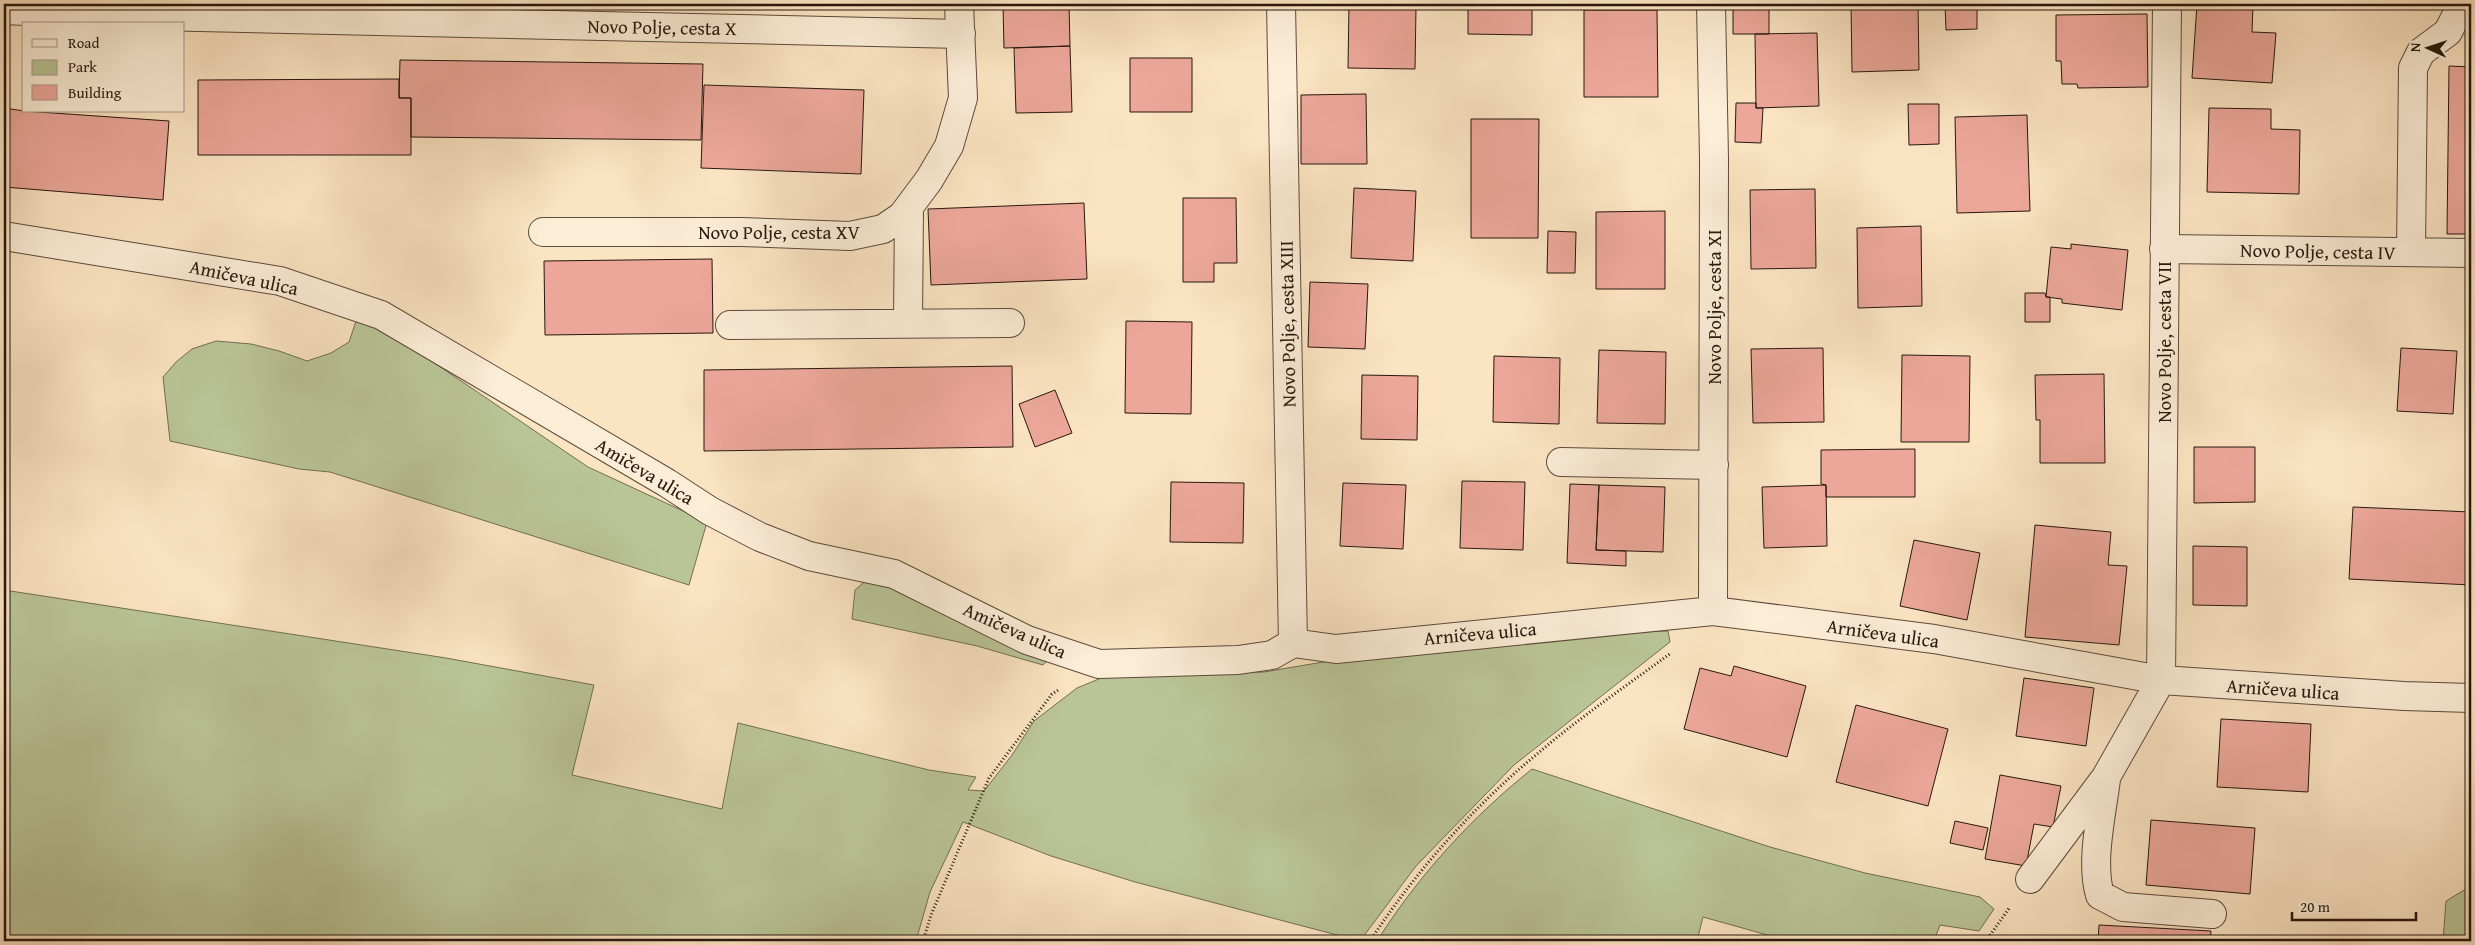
<svg xmlns="http://www.w3.org/2000/svg" width="2475" height="945" font-family="'Gentium Book Plus',serif">
<style>
.green{fill:#bac597;stroke:#706e53}
.building{fill:#eca79a;stroke:#27170f}
.lines{fill:none;stroke-linecap:round;stroke-linejoin:round}
.minor-casing{stroke:#5c4a3c;stroke-width:30}
.path{stroke:#27170f;stroke-width:3;stroke-dasharray:1 2.5;stroke-linecap:butt}
.minor{stroke:#fcedd7;stroke-width:28}
.labels{text-anchor:middle;stroke-width:4.5;stroke-linejoin:round;paint-order:stroke}
.street-label{font-size:19px;fill:#27170f;stroke:#fcedd7}
</style>
<rect width="100%" height="100%" fill="#fbe4c2"/>
<filter id="stains"><feTurbulence type="fractalNoise" baseFrequency=".004" numOctaves="4"/><feColorMatrix values="0 0 0 0 .2 0 0 0 0 .09 0 0 0 0 .02 0 0 0 .5 -.17"/></filter>
<radialGradient id="worn" r=".72"><stop offset=".6" stop-color="#630" stop-opacity="0"/><stop offset="1" stop-color="#630" stop-opacity=".3"/></radialGradient>
<path class="green" d="M357,318L377,324L588,467L707,522L689,585L330,472L299,469L170,441L163,377L176,362L192,349L216,341L251,344L279,351L307,361L331,353L349,342Z
M870,577L1048,660L1043,665L977,646L852,619L855,590Z
M4,590L446,658L594,685L572,775L722,809L738,723L929,770L976,777L968,790L984,791L1012,755L1034,721L1077,688L1106,676L1264,672L1341,659L1607,633L1668,631L1670,642L1514,765L1416,866L1360,941L1135,882L1051,856L963,822L930,892L916,941H4Z
M1532,769L1770,847L1865,873L1980,897L1994,909L1979,931L1940,925L1934,941H1789L1703,917L1697,941H1377C1419,875 1471,818 1532,769Z
M2471,886V941H2443L2446,901Z"/>
<path class="building" d="M1132,4H1228V5H1132Z
M1468,4H1532V35L1468,34Z
M1733,4H1769V34H1733Z
M1851,4H1918L1919,70L1852,72Z
M1945,4H1977V29L1946,30Z
M2197,4H2253L2252,32L2276,33L2272,83L2192,78Z
M1069,5L1070,46L1004,48L1003,6Z
M1349,5L1416,7L1415,69L1348,68Z
M1584,10H1657L1658,97H1584Z
M2147,14L2148,87L2078,88L2077,84H2062L2061,61H2056V15Z
M1817,33L1819,106L1756,108L1755,34Z
M1070,46L1072,112L1016,113L1014,48Z
M1130,58H1192V112H1130Z
M400,60L703,64L701,140L411,137V98H399Z
M2449,66L2471,67V234H2447Z
M399,79V98H411V155H198V80Z
M704,85L864,90L861,174L701,168Z
M1366,94L1367,164H1301V95Z
M1736,103H1756V108H1763L1761,143L1735,142Z
M1908,104H1939V144L1909,145Z
M4,108L24,111L169,121L163,200L4,187Z
M2209,108L2271,109V129L2300,130L2299,194L2207,192Z
M2027,115L2030,211L1957,213L1955,117Z
M1471,119H1539L1538,238H1471Z
M1354,188L1416,191L1413,261L1351,258Z
M1815,189L1816,268L1751,269L1750,190Z
M1183,198H1236L1237,263H1214V282H1183Z
M1084,203L1087,279L931,285L928,209Z
M1665,211V289H1596V212Z
M1921,226L1922,306L1858,308L1857,228Z
M1548,231L1576,232L1575,273H1547Z
M2071,244L2128,250L2122,310L2062,303V299L2046,297L2051,247L2071,249Z
M712,259L713,333L545,335L544,261Z
M1310,282L1368,284L1365,349L1308,347Z
M2025,293H2045L2046,297H2050V322H2025Z
M1126,321L1192,322L1191,414L1125,413Z
M1823,348L1824,422L1753,423L1751,349Z
M2401,348L2457,351L2453,414L2397,411Z
M1599,350L1666,352L1665,424L1597,423Z
M1902,355L1970,356L1969,442H1901Z
M1494,356L1560,358L1559,424L1493,422Z
M1012,366L1013,447L704,451V370Z
M2104,374L2105,463H2040V420H2036L2035,375Z
M1362,375L1418,376L1417,440L1361,439Z
M1055,390L1072,433L1035,447L1019,404Z
M2194,447H2255V502L2194,503Z
M1915,449V497H1826V485L1821,484V450Z
M1462,481L1525,482L1523,550L1460,548Z
M1171,482L1244,483L1243,543L1170,542Z
M1343,483L1406,485L1403,549L1340,546Z
M1570,484L1599,485L1596,550L1626,551V566L1567,563Z
M1599,485L1665,487L1663,552L1596,550Z
M1826,485L1827,546L1764,548L1762,487Z
M2353,507L2471,512V585L2349,579Z
M2035,525L2111,532L2108,565L2127,566L2119,645L2025,637Z
M1914,540L1980,553L1967,620L1900,606Z
M2193,546L2247,547V606L2193,605Z
M1734,666L1806,686L1787,757L1684,729L1700,668L1731,676Z
M2024,678L2094,688L2086,746L2016,736Z
M1856,705L1948,729L1928,806L1836,782Z
M2221,719L2311,724L2308,792L2217,787Z
M2000,775L2061,786L2053,827L2034,824L2026,866L1985,859Z
M2151,820L2255,828L2250,894L2146,885Z
M1955,821L1988,828L1983,850L1950,843Z
M2099,925L2211,931L2210,941H2098Z"/>
<g class="lines">
<defs>
<path id="minor" d="M1281,4L1293,643
M1711,4L1714,159L1713,611
M4,10L108,15L961,34
M543,232H741L850,236L883,229L902,216L929,180L949,146L963,98L959,4
M4,236L280,281L381,315L667,483L710,511L760,537L809,556L894,574L1027,640L1099,664L1238,660L1272,655L1293,643
M2164,249L2471,253
M2411,252L2413,68L2421,52L2448,32L2462,4
M908,322L909,207
M730,325L1010,323
M1561,462L1714,465
M1293,643L1336,649L1713,611L1934,639L2161,680L2404,696L2471,698
M2106,779C2102,813 2090,862 2100,895L2123,907L2212,914
M2030,879L2106,777L2161,680L2167,4"/>
</defs>
<use href="#minor" class="minor-casing"/>
<path class="path" d="M923,941L931,915L989,778L1052,694L1060,689
M1370,941C1416,871 1472,808 1537,754C1579,718 1626,686 1671,653
M1986,941L2010,907"/>
<use href="#minor" class="minor"/>
</g>
<g class="labels">
<g class="street-label">
<text transform="translate(662 27) rotate(1)" y="7">Novo Polje, cesta X</text>
<text x="779" y="239">Novo Polje, cesta XV</text>
<text transform="translate(2318 251) rotate(1)" y="7">Novo Polje, cesta IV</text>
<text transform="translate(244 277) rotate(12)" y="7">Amičeva ulica</text>
<text transform="translate(1714 307) rotate(-90)" y="7">Novo Polje, cesta XI</text>
<text transform="translate(1287 324) rotate(-91)" y="7">Novo Polje, cesta XIII</text>
<text transform="translate(2164 342) rotate(-90)" y="7">Novo Polje, cesta VII</text>
<text transform="translate(645 471) rotate(31)" y="7">Amičeva ulica</text>
<text transform="translate(1015 630) rotate(24)" y="7">Amičeva ulica</text>
<text transform="translate(1480 633) rotate(-5)" y="7">Arničeva ulica</text>
<text transform="translate(1883 633) rotate(8)" y="7">Arničeva ulica</text>
<text transform="translate(2283 689) rotate(4)" y="7">Arničeva ulica</text>
</g>
</g>
<rect width="2475" height="945" fill="none" stroke="#fbe4c2" stroke-width="20"/>
<rect x="5" y="5" width="2465" height="935" fill="none" stroke="#27170f" stroke-width="2.5"/>
<rect x="10" y="10" width="2455" height="925" fill="none" stroke="#27170f"/>
<rect x="22" y="22" width="162" height="90" fill="#fcedd7" stroke="#a79787"/>
<rect x="32" y="39" width="25" height="8" fill="#fcedd7" stroke="#a79787"/>
<text x="68" y="48" font-size="15" fill="#27170f">Road</text>
<rect x="32" y="60" width="25" height="15" fill="#bac597" stroke="#a79787"/>
<text x="68" y="72" font-size="15" fill="#27170f">Park</text>
<rect x="32" y="85" width="25" height="15" fill="#eca79a" stroke="#a79787"/>
<text x="68" y="98" font-size="15" fill="#27170f">Building</text>
<g transform="translate(2428 48) rotate(273)" stroke="#fcedd7" stroke-width="4" paint-order="stroke">
<path d="M0-4L9 19L0 12L-9 19Z" fill="#27170f"/>
<text y="-8" font-size="14" font-weight="bold" text-anchor="middle" fill="#27170f">N</text>
</g>
<path d="M2292 912v8h124v-8" fill="none" stroke="#27170f" stroke-width="2.5"/>
<text x="2300" y="912" font-size="15" fill="#27170f" stroke="#fcedd7" stroke-width="4" paint-order="stroke">20 m</text>
<rect width="100%" height="100%" filter="url(#stains)"/>
<rect width="100%" height="100%" fill="url(#worn)"/>
</svg>
